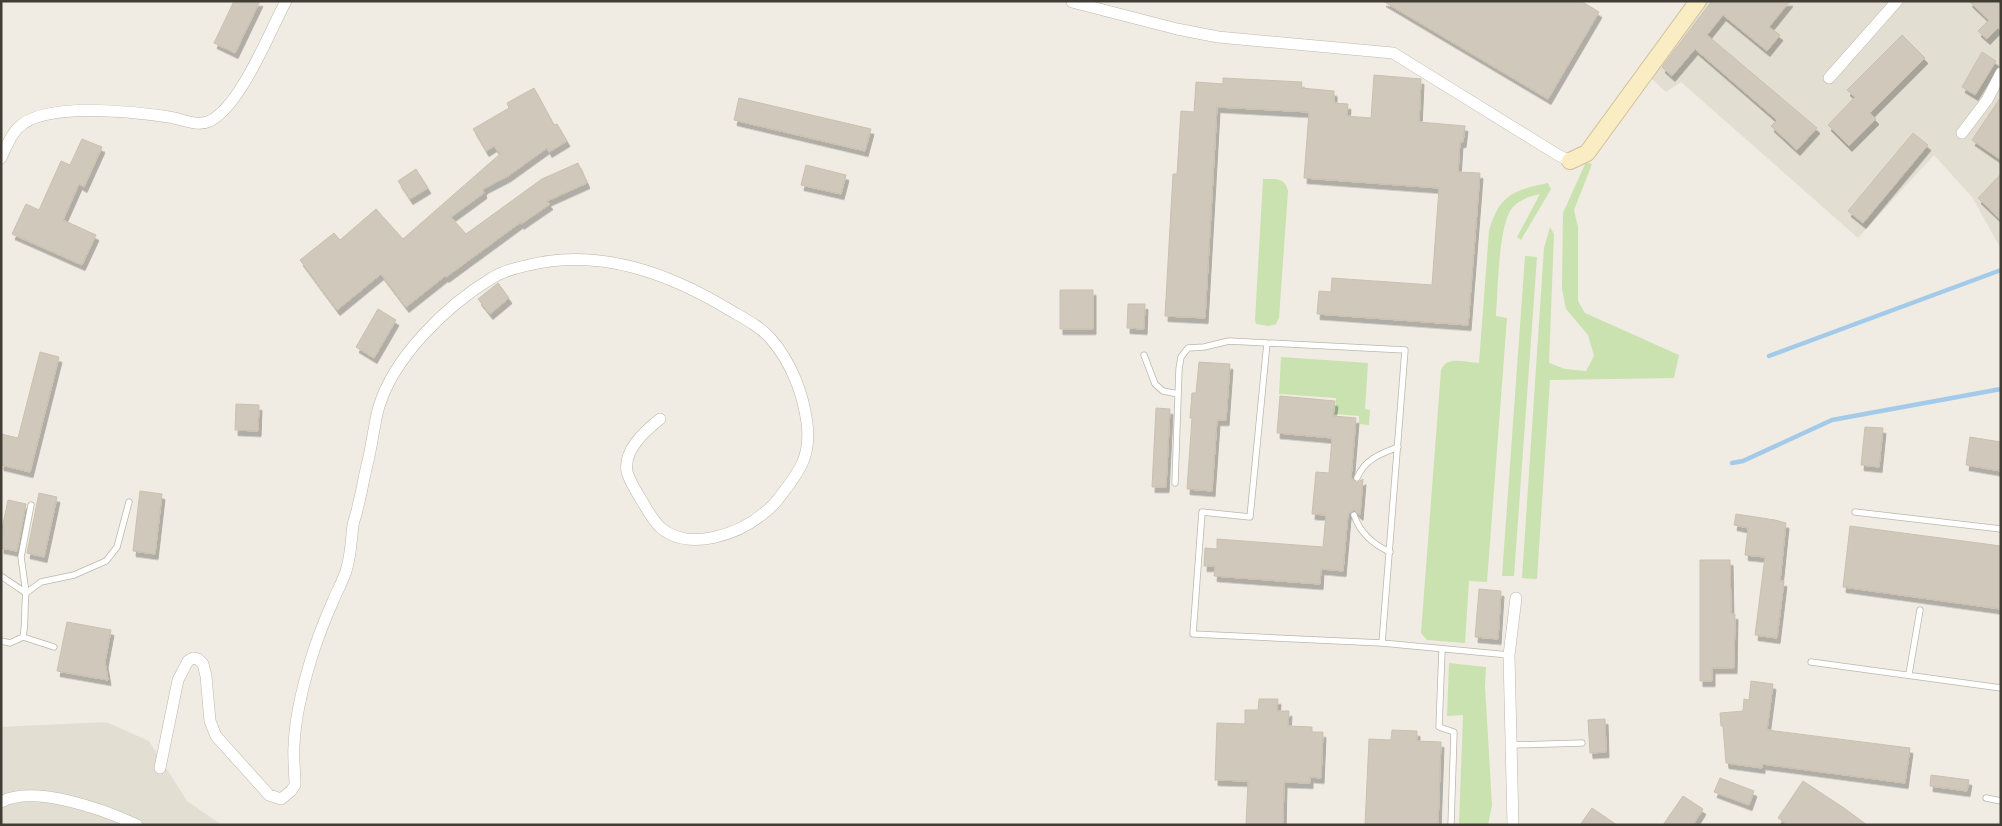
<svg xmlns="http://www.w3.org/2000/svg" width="2002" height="826" font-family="'Titillium Web',sans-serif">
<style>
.residential{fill:#e3ded2}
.green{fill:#cae2af}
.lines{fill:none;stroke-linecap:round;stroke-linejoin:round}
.stream{stroke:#a3cbe9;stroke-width:4.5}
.building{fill:#d0c8ba;stroke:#cbc0ae;filter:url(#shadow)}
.lane-casing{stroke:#bdb7aa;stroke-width:7}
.street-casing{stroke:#bdb7aa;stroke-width:12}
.secondary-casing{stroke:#d0c199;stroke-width:18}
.lane{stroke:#fff;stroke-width:5.5}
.street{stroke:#fff;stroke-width:11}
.secondary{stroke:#faedc4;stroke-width:16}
</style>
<defs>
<filter id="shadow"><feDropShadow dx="3" dy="5.5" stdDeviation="0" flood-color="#0004"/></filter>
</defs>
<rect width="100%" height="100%" fill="#f0ece3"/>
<path class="residential" d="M1704,1H2001V249L1972,197L1934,155L1858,238L1681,82L1666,92L1649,76Z
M106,722L149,741L187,801L222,825H1V727Z"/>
<path class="green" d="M1586,162L1592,164L1574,210L1578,227V301L1585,313L1679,355L1674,378L1550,380L1537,579L1522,578L1544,248L1550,227L1554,234L1549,363L1565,369L1586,371L1594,356L1588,335L1566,309L1562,289L1563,213Z
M1263,179C1276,179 1285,177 1288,191L1279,318L1276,324L1269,326L1256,324L1255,320Z
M1548,183L1551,189L1521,240L1517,237L1540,194C1531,196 1520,199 1513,207C1498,223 1498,293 1496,316L1507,318L1487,582L1469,581L1465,643L1427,640L1421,633L1441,370C1447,355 1466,363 1479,363L1489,231C1499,195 1514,190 1548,183Z
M1525,256L1537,257L1514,576H1502Z
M1281,357L1368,363L1365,409L1370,410L1369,425L1359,424V416L1335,414L1336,398L1279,394Z
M1449,663L1486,667L1485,686L1492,805L1488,825H1459L1463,715L1447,716Z"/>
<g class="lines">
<path class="stream" d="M1769,356L2001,270
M1732,463L1743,461L1832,420L2001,389"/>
</g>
<path class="building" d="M234,1H260L235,53L214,43Z
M1383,1H1581L1599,12L1548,99Z
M1712,1H1790L1769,27L1780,35L1767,51L1723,15L1707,35L1817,128L1797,150L1771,126L1777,120L1695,49L1672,76L1662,67Z
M1969,1H2001V31L1998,28L1987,39L1978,31L1989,20Z
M1902,35L1925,58L1870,113L1876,119L1849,146L1828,125L1855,97L1847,90Z
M1982,52L1996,61L1975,95L1962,87Z
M1374,75L1421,79L1419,122L1465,126L1463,142H1460L1458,172L1480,173L1468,325L1317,314L1319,291L1331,292L1332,278L1432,285L1439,188L1304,178L1309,112L1217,107L1205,318L1165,316L1173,174H1177L1181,111L1194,112L1196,82L1223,84V78L1302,82L1301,88L1334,91V103L1348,104L1347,116L1371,118Z
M534,88L554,125L557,124L567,141L549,152L547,148L508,176L485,188L483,190L484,193L451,217L466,234L542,179L578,163L587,183L547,201L550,204L521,224V222L446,277L445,276L406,307L381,274L337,310L300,260L334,233L340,240L376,209L403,239L500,154L494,146L486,151L473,129L509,108L507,103Z
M2001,97V160L1972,140Z
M739,98L871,129L865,151L734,120Z
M1913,133L1928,145L1863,223L1848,211Z
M82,139L102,147L84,187L79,184L63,220L96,235L82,265L12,234L26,204L39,210L61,161L70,165Z
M806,165L846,175L841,194L801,185Z
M416,169L428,188L410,199L398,181Z
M2001,174V220L1978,198Z
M498,283L509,298L490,314L478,299Z
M1060,290H1093V329H1060Z
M1128,304H1145L1144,329L1127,328Z
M378,309L396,320L374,358L356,347Z
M40,352L59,357L30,472L1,465V434L18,438Z
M1199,362L1230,364L1226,420H1217L1212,491L1187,489L1192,418H1190L1192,393H1196Z
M1280,396L1335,401L1333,416L1356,418L1351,478L1357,483L1363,479L1360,515L1354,510L1348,514L1343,571L1321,569L1320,584L1214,576L1215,566H1204L1205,548L1217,549V539L1323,547L1326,515L1312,514L1316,472L1329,473L1332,438L1277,433Z
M236,404L259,405L258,431L235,430Z
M1156,408L1170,409L1166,487H1152Z
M1865,427L1883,428L1879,467L1861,465Z
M1970,437L2001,442V471L1966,465Z
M140,491L162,494L155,554L133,551Z
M39,493L57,497L44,557L27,553Z
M8,500L26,504L17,551L1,548V534Z
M1736,514L1775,520L1786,523L1780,581H1784L1777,638L1755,635L1765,557L1745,555L1748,528L1734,525Z
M1850,526L2001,546V609L1843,587Z
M1700,560H1730L1731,614H1735L1734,668H1712V681H1700Z
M1479,589L1501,591L1498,639L1475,637Z
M67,622L111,630L105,662L108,680L57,671Z
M1751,681L1773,684L1767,730L1910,748L1905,783L1762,764V768L1726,763L1723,726H1721L1720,713L1743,711L1744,699L1749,700Z
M1259,699H1278L1277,711H1289L1288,726L1312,727V732H1323L1321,778L1310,777V783L1284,782L1283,825H1246L1248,781L1215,780L1217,723L1245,724V710H1258Z
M1605,719L1606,752L1590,753L1588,720Z
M1392,730L1417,731V741L1441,742L1438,825H1365L1369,739L1391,740Z
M1931,775L1969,780L1967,791L1930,786Z
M1720,778L1754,791L1749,805L1714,792Z
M1803,781L1844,808L1867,825H1788L1778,818Z
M1683,796L1703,809L1693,825H1663Z
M1592,808L1617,825H1580Z"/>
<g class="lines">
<defs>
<path id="lane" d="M1267,343L1250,517L1202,512L1193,634L1382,643L1509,655
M1144,355L1155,384L1163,391L1178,394
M1357,478C1365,459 1380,454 1398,447
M1175,483L1179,369L1181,357L1188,348L1204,347L1229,341L1405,350L1382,643
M1855,512L2001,529
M1354,515C1360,533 1372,544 1390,552
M1,576L26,593
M26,593L21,557L31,505
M23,637L54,647
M1,641L10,643L23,637C26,622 24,608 26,593L41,582L74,575L106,561L117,547L129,502
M1442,650L1439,727L1454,732L1451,825
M1811,662L2001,688
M1909,674L1920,610
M1511,745L1582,743
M1986,798L2001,801"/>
<path id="street" d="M1072,2L1177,29L1218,37L1393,53L1558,155L1570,161
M1829,78L1897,1
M1962,133L1987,100L2001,73
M1,158C6,147 10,136 18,128C44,101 134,112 169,117C182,119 197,127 210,121C241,105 269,33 286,1
M160,768L178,680L188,661L193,658L198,659L203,664L206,676L210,721L216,736L269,795L281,799L291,791L295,785C295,772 293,759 294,746C295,716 303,685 312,656C318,637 325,619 333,601C337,591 343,581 346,571C351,556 351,541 353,525C354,519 357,513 358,506C362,491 364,476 368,461C372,444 374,426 378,410C392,358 447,305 492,278C503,271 516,268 529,265C600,248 668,273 728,309C743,318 760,326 771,339C791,362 803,393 807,423C811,454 801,470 782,494C777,501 771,508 764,513C739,534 690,552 661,528C653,521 648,511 642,501C637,493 630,482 627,472C623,450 645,431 660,419
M1,802C34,784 105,810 137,825
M1513,825L1509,655L1516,598"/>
<path id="secondary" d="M1570,161L1587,153L1698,1"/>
</defs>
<use href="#lane" class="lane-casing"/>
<use href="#street" class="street-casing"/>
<use href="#secondary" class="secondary-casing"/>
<use href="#lane" class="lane"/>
<use href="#street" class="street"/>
<use href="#secondary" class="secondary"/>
</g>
<rect width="2002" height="826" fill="none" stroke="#413c34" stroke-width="5"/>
</svg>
